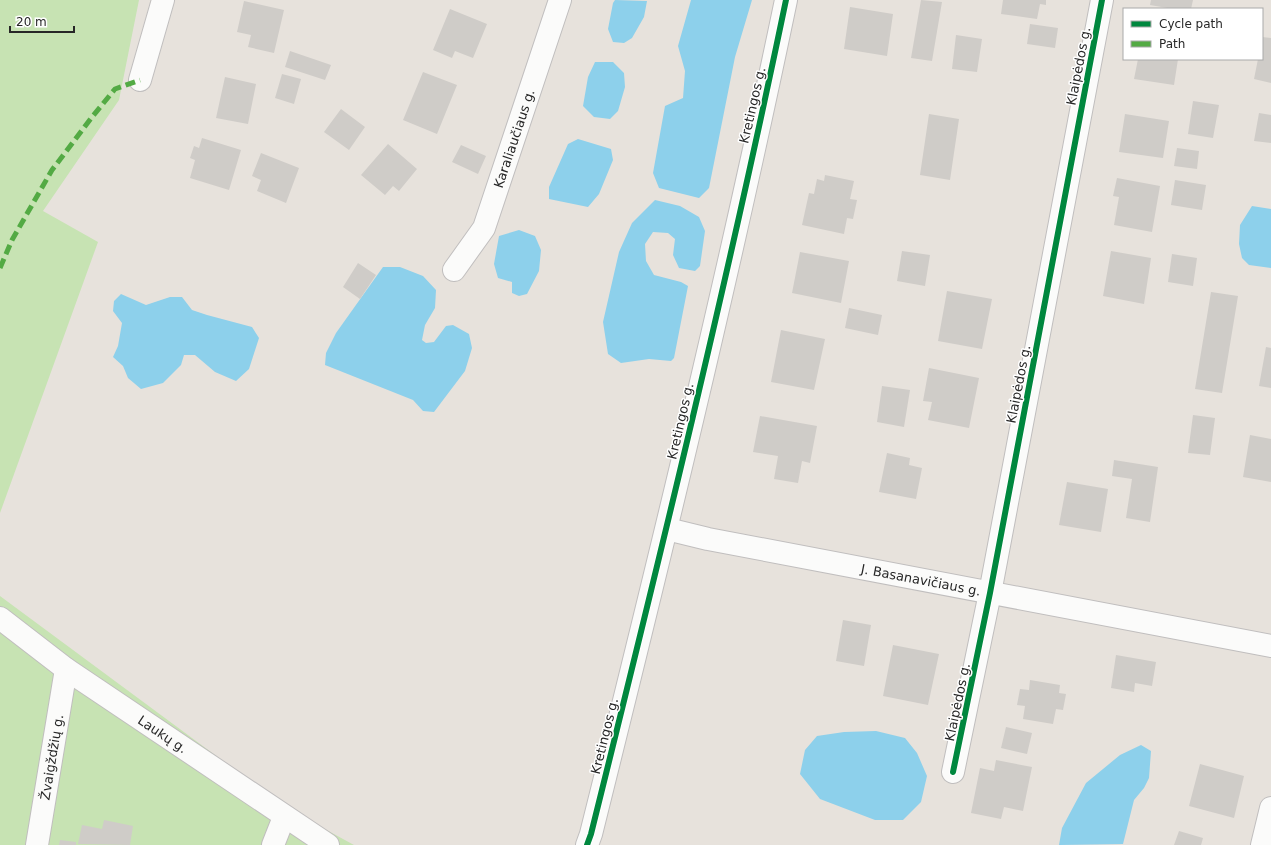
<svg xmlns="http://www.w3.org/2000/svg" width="1271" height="845" font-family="'DejaVu Sans',sans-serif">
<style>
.green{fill:#c7e3b3}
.water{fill:#8dd0eb}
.building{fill:#cfccc8}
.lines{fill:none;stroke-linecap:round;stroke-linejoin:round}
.street-casing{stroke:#c0bebe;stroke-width:24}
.street{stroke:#fbfbfa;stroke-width:22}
.quiet{stroke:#53aa44;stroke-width:5;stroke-dasharray:10 5;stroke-linecap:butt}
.cycleway-casing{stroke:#fff;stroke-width:8}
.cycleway{stroke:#00873e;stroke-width:6}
.labels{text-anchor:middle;stroke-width:3;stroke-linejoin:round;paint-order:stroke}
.street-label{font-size:13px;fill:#272727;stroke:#fff}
</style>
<rect width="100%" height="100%" fill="#e7e2dc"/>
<path class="green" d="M0,0H139L119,100L43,211L98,242L0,513Z
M0,596L288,809L354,845H0Z"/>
<path class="water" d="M615,0L647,1L644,17L632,38L624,43L613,42L608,29L613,3Z
M691,0H752L735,57L709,188L699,198L659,188L653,173L665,106L683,98L685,71L678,46Z
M595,62H613L624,73L625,87L618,111L610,119L594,117L583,106L588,77Z
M578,139L611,149L613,160L599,194L588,207L549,199V187L568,144Z
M655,200L680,206L699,217L705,231L700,266L695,271L679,268L673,255L675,239L668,233L653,232L645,244L646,261L654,275L681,282L688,286L674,358L671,361L649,359L621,363L608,354L603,322L619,252L632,223Z
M1252,206L1271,209V268L1249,265L1242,258L1239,244L1240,225Z
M519,230L535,236L541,250L539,271L527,294L519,296L512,293V282L498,278L494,264L499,236Z
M383,267H400L423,276L436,290L435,308L425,325L422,340L426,343L434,342L446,326L453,325L469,334L472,348L465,371L434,412L423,411L413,400L325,365L326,353L336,333Z
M121,294L146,305L170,297H182L192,310L207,315L252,327L259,338L249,369L236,381L215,372L195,355H184L181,365L163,383L141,389L128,378L123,366L113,357L118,346L122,323L113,311L114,301Z
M876,731L905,738L917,753L927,776L921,802L903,820H875L820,799L800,774L805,750L817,736L844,732Z
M1141,745L1151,751L1149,778L1144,788L1134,800L1123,844L1059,845L1062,828L1086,783L1120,755Z"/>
<path class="building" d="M921,0L942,2L932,61L911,58Z
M1003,0H1046V5L1040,4L1037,19L1001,14Z
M1151,0H1193L1191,9H1173L1150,5Z
M244,1L284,10L274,53L248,47L251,35L237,32Z
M850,7L893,14L887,56L844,49Z
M450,9L487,24L473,58L455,51L452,58L433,50Z
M1030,24L1058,28L1055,48L1027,44Z
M956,35L982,39L977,72L952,69Z
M1262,37L1271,38V83L1254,79L1258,59H1262Z
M290,51L331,65L325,80L285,67Z
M1138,59H1178L1174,85L1134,79Z
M423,72L457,85L437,134L403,120Z
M282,74L301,79L294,104L275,98Z
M225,77L256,84L248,124L216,118Z
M1193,101L1219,105L1213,138L1188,134Z
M341,109L365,127L349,150L324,132Z
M1259,113L1271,115V143L1254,141Z
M929,114L959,119L950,180L920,175Z
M1125,114L1169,121L1163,158L1119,152Z
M202,138L241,150L229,190L190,178L195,160L190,158L194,146L199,148Z
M388,144L417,169L399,191L393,186L385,195L361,175Z
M461,145L486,156L478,174L452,162Z
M1177,148L1199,151L1197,169L1174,166Z
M261,153L299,168L286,203L257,191L261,180L252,176Z
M825,175L854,181L850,199L857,200L853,219L847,218L844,234L802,225L809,193L814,194L817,179L824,181Z
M1117,178L1160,186L1152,232L1114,225L1119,197L1113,196Z
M1175,180L1206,185L1202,210L1171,205Z
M902,251L930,255L925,286L897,281Z
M1111,251L1151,258L1144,304L1103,296Z
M800,252L849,261L841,303L792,293Z
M1172,254L1197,258L1193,286L1168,282Z
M358,263L376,275L360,299L343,287Z
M947,291L992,299L982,349L938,341Z
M1211,292L1238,296L1222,393L1195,389Z
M849,308L882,315L878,335L845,328Z
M781,330L825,339L814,390L771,382Z
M1266,347L1271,348V388L1259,386Z
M929,368L979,378L969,428L928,420L932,402L923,401Z
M882,386L910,390L904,427L877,422Z
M1193,415L1215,418L1210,455L1188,453Z
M760,416L817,426L810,463L802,461L798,483L774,479L778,456L753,452Z
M1250,435L1271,439V482L1243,477Z
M887,453L910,458L909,465L922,468L916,499L879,492Z
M1114,460L1158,467L1150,522L1126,518L1132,479L1112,476Z
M1067,482L1108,489L1101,532L1059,525Z
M843,620L871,625L864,666L836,661Z
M893,645L939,654L928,705L883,696Z
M1116,655L1156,662L1152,686L1135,683L1134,692L1111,688Z
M1030,680L1060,685L1059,693L1066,694L1063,710L1056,709L1053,724L1023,719L1025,706L1017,705L1020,689L1029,690Z
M1006,727L1032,733L1027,754L1001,748Z
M996,760L1032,767L1023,811L1004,807L1001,819L971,813L980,768L994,771Z
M1200,764L1244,776L1234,818L1189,806Z
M104,820L133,826L130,845L78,844L82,825L102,829Z
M1179,831L1203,838L1201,845H1174Z
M60,840L76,842V845H59Z"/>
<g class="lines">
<defs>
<g id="street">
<path d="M140,80L163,0"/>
<path id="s1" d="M454,270L484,228L560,0"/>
<path id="s2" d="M667,529L708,539L1271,646"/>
<path id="s3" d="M0,618L66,669L328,845"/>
<path d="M953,772L990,593L1102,0"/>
<path id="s4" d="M37,845L66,669"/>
<path d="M273,845L284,817"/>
<path d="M587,845L591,834C660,557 728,279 786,0"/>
<path d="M1262,845L1271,808"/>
</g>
</defs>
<use href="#street" class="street-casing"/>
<use href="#street" class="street"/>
<path class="quiet" d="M0,268L12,240L52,170L92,117L115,89L140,80"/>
<defs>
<path id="cycleway" d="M953,772L990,593L1102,0
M587,845L591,834C660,557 728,279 786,0"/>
</defs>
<use href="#cycleway" class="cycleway-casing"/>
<use href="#cycleway" class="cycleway"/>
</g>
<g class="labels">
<g class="street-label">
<text transform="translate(1078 66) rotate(-79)" y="5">Klaipėdos g.</text>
<text transform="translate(752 105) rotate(-77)" y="5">Kretingos g.</text>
<text dy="5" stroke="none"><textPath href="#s1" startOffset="146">Karaliaučiaus g.</textPath></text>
<text transform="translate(1018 384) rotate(-79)" y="5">Klaipėdos g.</text>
<text transform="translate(680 421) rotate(-77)" y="5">Kretingos g.</text>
<text dy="5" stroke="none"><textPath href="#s2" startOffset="259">J. Basanavičiaus g.</textPath></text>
<text transform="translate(957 702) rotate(-78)" y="5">Klaipėdos g.</text>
<text dy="5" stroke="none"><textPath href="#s3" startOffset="200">Laukų g.</textPath></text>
<text transform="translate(604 736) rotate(-76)" y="5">Kretingos g.</text>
<text dy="5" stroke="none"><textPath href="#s4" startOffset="89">Žvaigždžių g.</textPath></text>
</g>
</g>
<rect x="1123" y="8" width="140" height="52" fill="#ffffff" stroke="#a9a9a9"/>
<rect x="1131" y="21" width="20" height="6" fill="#00873e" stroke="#a9a9a9"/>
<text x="1159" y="28" font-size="12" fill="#272727">Cycle path</text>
<rect x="1131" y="41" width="20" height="6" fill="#53aa44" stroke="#a9a9a9"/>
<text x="1159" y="48" font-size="12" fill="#272727">Path</text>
<path d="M10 26v6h64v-6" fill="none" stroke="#272727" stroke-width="2"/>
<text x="16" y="26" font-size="12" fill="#272727" stroke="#ffffff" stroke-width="3" paint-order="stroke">20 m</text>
</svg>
